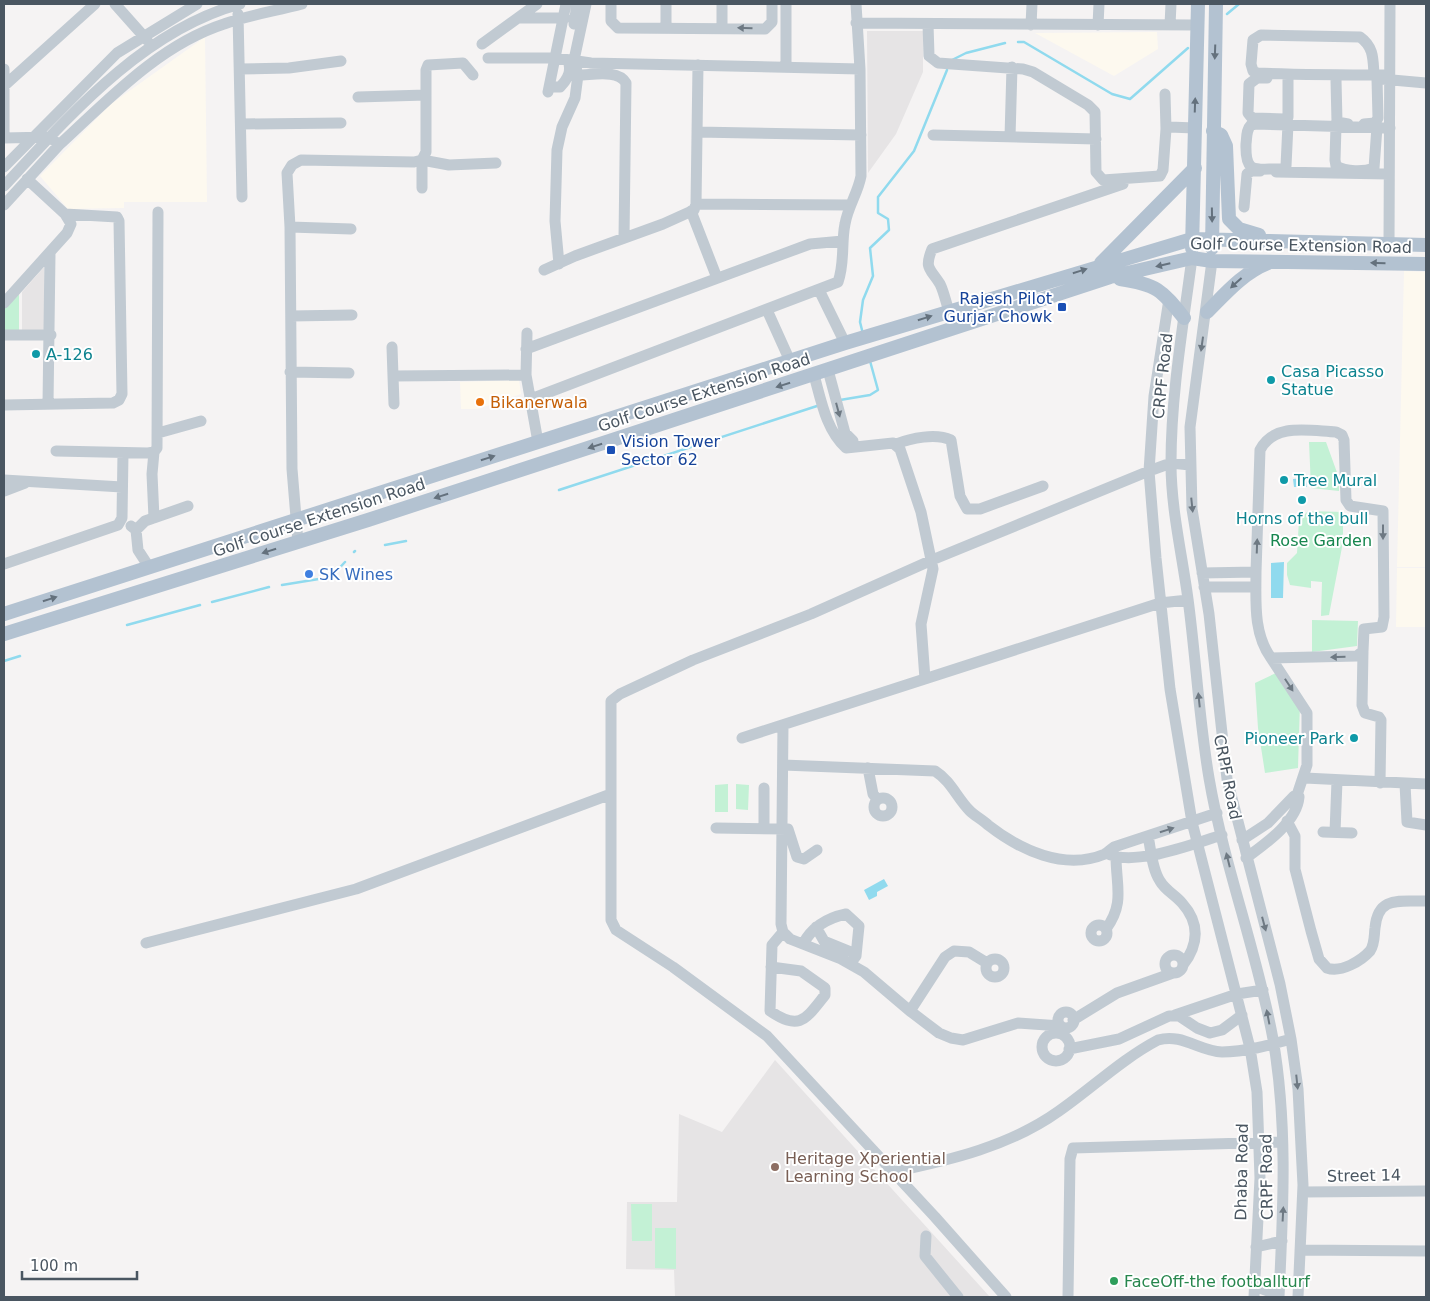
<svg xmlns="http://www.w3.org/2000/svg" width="1430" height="1301" font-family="'DejaVu Sans',sans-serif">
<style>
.commercial{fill:#fdf9ef}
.education{fill:#e6e4e5}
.green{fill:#c3f1d5}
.water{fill:#90daee}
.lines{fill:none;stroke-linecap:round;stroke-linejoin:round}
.stream{stroke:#90daee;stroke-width:2.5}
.minor{stroke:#c1cad2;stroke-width:11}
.major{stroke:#b3c2d1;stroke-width:14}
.oneway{fill:#6e7983}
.oneway2{fill:#64717d}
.transit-dot{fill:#1a4fb4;stroke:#fff;stroke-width:2}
.culture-dot{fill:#0f9aa8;stroke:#fff;stroke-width:2}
.food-dot{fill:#e8710a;stroke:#fff;stroke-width:2}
.shop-dot{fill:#3f7fe0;stroke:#fff;stroke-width:2}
.education-dot{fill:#8d6e63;stroke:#fff;stroke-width:2}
.leisure-dot{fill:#2e9e5b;stroke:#fff;stroke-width:2}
.labels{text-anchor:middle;stroke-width:4;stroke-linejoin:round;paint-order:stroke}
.street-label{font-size:16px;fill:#4a5661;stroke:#fff}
.transit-label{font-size:16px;fill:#164399;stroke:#fff;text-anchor:end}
.culture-label{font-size:16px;fill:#0d838f;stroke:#fff;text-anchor:start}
.food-label{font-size:16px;fill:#c56008;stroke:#fff;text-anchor:start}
.park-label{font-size:16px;fill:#17864f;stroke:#fff}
.shop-label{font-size:16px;fill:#366cbe;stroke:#fff;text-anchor:start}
.education-label{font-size:16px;fill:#785e54;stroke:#fff;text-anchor:start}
.leisure-label{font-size:16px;fill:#27864d;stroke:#fff;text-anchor:start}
</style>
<rect width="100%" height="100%" fill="#f5f3f3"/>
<path class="commercial" d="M1157,32L1158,49L1114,76L1035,33Z
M205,37L207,202H124V208L68,209L40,176L111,104Z
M1404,271L1426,272V567H1397Z
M519,380L521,394L478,409H461L460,382Z
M1397,568H1426V627H1396Z"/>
<path class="education" d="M867,31H923V72L896,134L868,173Z
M44,267L45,332L22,331V292Z
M775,1060L990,1297H675L674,1270L626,1269L627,1202H677L679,1114L722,1132Z"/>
<path class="green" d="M19,291V332L4,333V306Z
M1309,442H1326L1339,478V491L1311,488Z
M1308,511L1343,512V542L1329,615L1321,616L1322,582L1311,581V588L1290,585L1287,575V563L1297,553L1299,520Z
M1312,620L1358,621L1357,646L1312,652Z
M1276,673L1300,703L1298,768L1265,773L1258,728L1255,683Z
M728,784V812H715V785Z
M736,784L749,785L748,810L736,809Z
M631,1204H652V1241H632Z
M655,1228H676V1269L655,1268Z"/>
<path class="water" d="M1306,478L1307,487H1294L1293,479Z
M1284,562L1283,598H1271V563Z
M884,879L888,886L877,892V896L869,900L864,890Z"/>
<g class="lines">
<path class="stream" d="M1227,14L1239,4
M1018,42H1024L1112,94L1130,99L1188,48
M952,60L966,53L1005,43
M863,334L860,322L863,300L873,276L870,248L889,230L888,219L878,213V197L914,151L947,70
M840,400L870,395L878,390L870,361
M559,490L817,406
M385,545L406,541
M354,552L355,551
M282,585L331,577L345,562
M212,602L269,587
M127,625L200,605
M4,661L20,656"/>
<path class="minor" d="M115,4L147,40
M611,4V21L618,28L765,29L772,22V4
M786,4V67
M238,14L242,197
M518,18H565
M856,23L1197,25
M574,24L577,4
M928,24L929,56L938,63L1023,69L1033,72L1088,105L1095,112L1096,172L1103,180L1160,176L1163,170L1166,129L1169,127L1195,128
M1031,25L1032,4
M1098,25L1099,4
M1170,25L1171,4
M666,27V4
M722,28V4
M482,44L537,4
M488,58H556L591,63L860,69
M4,69V138
M240,69L289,68L341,61
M578,75C593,75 618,69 626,83L624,238
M1374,75C1373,59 1374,47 1360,37L1261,35L1253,40L1251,64L1253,71L1257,73C1301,75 1345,75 1389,75
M1267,78H1257L1249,84L1248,113L1252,118L1284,119L1288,117V79
M1381,79L1426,83
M1336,80L1337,122L1348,124
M4,86L95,4
M549,87H560C568,79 572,71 568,60
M548,92L566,4
M1165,94L1166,129
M358,97L426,95
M242,124L341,123
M1288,124L1286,166L1283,169C1256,168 1245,176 1246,144C1247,137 1246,130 1251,125L1256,124L1390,128
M1364,124L1375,123L1378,118L1377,79
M1336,126L1335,160L1336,166C1346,172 1364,172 1374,168L1377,127
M697,132L861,135
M933,135L1096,139
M1010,137L1012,67
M4,138L50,137L59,145C108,100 159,45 224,24C249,15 276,11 302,4
M4,167L117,53L197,4
M1276,172L1389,174
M27,179L65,214
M4,186C70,115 144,30 240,4
M422,188V160L449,165L496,163
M696,204L850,205
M4,205L59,145
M1244,207L1247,174L1251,171H1260
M691,211L717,278
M290,227L351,229
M1389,244L1390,4
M1192,258C1183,326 1171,395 1171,463C1171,509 1182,554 1188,599C1196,659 1199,719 1209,778C1224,866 1257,951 1273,1039C1288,1125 1283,1211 1279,1297
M1212,261L1190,427L1192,509L1209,614L1227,779L1280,984L1291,1039L1298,1089L1303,1185L1298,1297
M559,264L555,221L557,150L562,127L575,98L578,75L574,60L586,4
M544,270L575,256L663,224L694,210L696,204L698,65
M819,290L845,343
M1169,299L1154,396L1149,471L1156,558L1170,689L1192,822L1250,1048L1257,1092L1260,1178L1254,1297
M4,303L67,233L71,224L65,214L117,217L119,221L122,394L119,400L113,403L4,405
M767,310L790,361
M949,311C946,303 944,292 940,284C930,268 924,269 932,249L1123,184
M291,316L352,315
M527,333L526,375L538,442
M4,335H51
M392,347L393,376L526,375
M526,349L810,244L843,241
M828,370L845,433L853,441V447
M290,372L349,373
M814,375C821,400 826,430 846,448L893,443L900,449L921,512L933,569L921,624L925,679
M393,376L394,404
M531,399L838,282C845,263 841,243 845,224C848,206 858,193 861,176L860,69L856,4
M48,404L50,254
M158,433L201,421
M896,444C911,438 936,433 951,440L960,496L967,509H980L1043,486
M56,451L148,453L154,452L157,448L158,212
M4,480L122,487
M4,491L25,483
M154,518L152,474L154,452
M131,526L136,530L138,550L149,567
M136,530L145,521L188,506
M298,542L292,469L290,227L287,173L292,165L301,160L414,162L422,160L426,152V70L428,65L463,63L473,75
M4,564L118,525L122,518L123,453
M1202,573L1256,572L1260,450C1274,422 1311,431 1336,432L1342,435L1344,440L1346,500L1350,506L1383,511L1384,617L1382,627L1364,629L1363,651L1357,656L1271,658C1253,633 1256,601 1256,572
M1204,587H1256
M1363,651L1362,705L1365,713L1379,717L1381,720L1380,783
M1271,658L1307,713V765L1297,795
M783,725L781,924L783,932L790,939L841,959L864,972L910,1011L939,1033L951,1038L963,1040L1018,1023L1061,1026
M742,738L1160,603L1188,600
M783,765L935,771C951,781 957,798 970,811C975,816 983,820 988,825C1020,850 1064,871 1105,854C1108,852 1111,849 1114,847L1217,813
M868,768L873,794L877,799
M1305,778L1426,784
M1405,784L1407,822L1426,825
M874 807a9 9 0 1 1 18 0a9 9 0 1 1-18 0Z
M1287,821L1295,836V869L1311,931L1319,959L1327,968C1341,973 1361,961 1370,951C1375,944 1374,935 1375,928C1378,895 1400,902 1426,901
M716,828L788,829L797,857L804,859L817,850
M764,828V788
M1323,832L1352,833
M1335,832L1337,781
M1148,836C1151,850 1152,869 1160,881C1165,890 1175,895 1182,903C1200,923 1199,944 1183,965
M1242,840L1268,823L1294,796L1299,797C1297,822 1265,844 1246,858
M1106,853C1133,868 1195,843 1222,835
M1091 933a8 8 0 1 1 16 0a8 8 0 1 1-16 0Z
M816,927L824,941L856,954
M1106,929C1125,903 1116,886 1116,856
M146,943L356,889L611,794
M803,944C812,927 827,918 846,914L859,926L856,956L850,964
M1165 964a9 9 0 1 1 18 0a9 9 0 1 1-18 0Z
M986 968a9 9 0 1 1 18 0a9 9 0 1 1-18 0Z
M771,967L801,971L825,988V995C805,1020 800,1031 770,1011L772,945L783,932
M910,1011L945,957L954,951L969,952L987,963
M1058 1020a8 8 0 1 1 16 0a8 8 0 1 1-16 0Z
M1175,1015L1237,994L1263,990
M1073,1020L1117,993L1173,973
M1042 1047a14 14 0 1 1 28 0a14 14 0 1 1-28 0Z
M1069,1049L1119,1039L1169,1016H1179L1197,1028L1210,1033L1222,1030L1242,1015
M893,1172C951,1160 1010,1146 1059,1111C1092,1088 1122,1059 1158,1040C1182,1033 1199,1051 1222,1052C1245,1052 1270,1045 1291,1039
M1303,1192L1426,1191
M926,1236L925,1256L958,1297
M1256,1247L1282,1241
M1300,1250L1426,1251
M1254,1286L1279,1295
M1006,1297L935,1217L767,1036L673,967L616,930L611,920V701L620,694L693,660L811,614L932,560L1149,471L1171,463L1190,465
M1068,1297L1070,1159L1073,1148L1282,1142"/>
<path class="major" d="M1213,131L1221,135L1226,146L1229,219L1239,229L1259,235
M1192,248L1198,4
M1212,248L1216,4
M1101,263L1195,168
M1120,279C1156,284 1162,290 1184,318
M1207,312C1226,293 1243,273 1268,263
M4,614L845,343L1192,239L1426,245
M4,634L368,520L1110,277L1192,258L1212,261L1426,264"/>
</g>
<defs><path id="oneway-solid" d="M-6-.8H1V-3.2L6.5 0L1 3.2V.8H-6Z" transform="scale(1.25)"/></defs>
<g class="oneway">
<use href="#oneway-solid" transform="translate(745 28) rotate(-178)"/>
<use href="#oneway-solid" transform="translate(1202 344) rotate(98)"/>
<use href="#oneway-solid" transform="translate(838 410) rotate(75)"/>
<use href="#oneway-solid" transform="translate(1192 505) rotate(84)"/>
<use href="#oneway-solid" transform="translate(1383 532) rotate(90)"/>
<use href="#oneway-solid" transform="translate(1257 546) rotate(-88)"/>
<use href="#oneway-solid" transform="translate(1338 657) rotate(179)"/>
<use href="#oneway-solid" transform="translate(1289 685) rotate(57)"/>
<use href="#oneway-solid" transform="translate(1199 700) rotate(-96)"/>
<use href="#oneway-solid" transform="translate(1167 830) rotate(-18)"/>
<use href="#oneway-solid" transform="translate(1228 860) rotate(-104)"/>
<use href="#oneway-solid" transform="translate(1264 924) rotate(75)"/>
<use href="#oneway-solid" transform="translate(1268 1017) rotate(-101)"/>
<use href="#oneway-solid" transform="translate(1297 1082) rotate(84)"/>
<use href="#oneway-solid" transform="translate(1283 1214) rotate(-87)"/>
</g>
<g class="oneway2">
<use href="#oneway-solid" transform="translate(1215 52) rotate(92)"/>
<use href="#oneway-solid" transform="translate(1195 105) rotate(-88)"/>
<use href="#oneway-solid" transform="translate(1212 215) rotate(89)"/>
<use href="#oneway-solid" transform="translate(1378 263) rotate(-179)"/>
<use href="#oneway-solid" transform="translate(1163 265) rotate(167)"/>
<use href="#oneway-solid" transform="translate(1080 271) rotate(-17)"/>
<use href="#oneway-solid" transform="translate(1236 283) rotate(138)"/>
<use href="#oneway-solid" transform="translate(925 318) rotate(-17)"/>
<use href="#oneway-solid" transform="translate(783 385) rotate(162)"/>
<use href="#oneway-solid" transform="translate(595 446) rotate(162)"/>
<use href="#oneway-solid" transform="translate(488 458) rotate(-18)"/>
<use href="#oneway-solid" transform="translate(441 496) rotate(162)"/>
<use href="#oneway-solid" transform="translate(269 551) rotate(162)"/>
<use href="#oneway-solid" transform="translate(50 599) rotate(-18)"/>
</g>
<g class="transit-dot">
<rect x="1057" y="302" width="10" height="10" rx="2.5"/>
<rect x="606" y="445" width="10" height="10" rx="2.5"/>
</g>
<g class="culture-dot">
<circle cx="36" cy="354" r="5"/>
<circle cx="1271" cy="380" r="5"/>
<circle cx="1284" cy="480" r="5"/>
<circle cx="1302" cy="500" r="5"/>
<circle cx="1354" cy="738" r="5"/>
</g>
<circle class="food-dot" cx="480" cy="402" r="5"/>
<circle class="shop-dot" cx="309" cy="574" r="5"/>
<circle class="education-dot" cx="775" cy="1167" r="5"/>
<circle class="leisure-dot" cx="1114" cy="1281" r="5"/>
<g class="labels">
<g class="street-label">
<text transform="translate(1301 245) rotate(1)" y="6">Golf Course Extension Road</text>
<text transform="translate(1162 376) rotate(-84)" y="6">CRPF Road</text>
<text transform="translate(704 392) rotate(-18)" y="6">Golf Course Extension Road</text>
<text transform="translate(319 517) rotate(-18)" y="6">Golf Course Extension Road</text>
<text transform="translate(1228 777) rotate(79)" y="6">CRPF Road</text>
<text transform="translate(1241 1172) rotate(-89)" y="6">Dhaba Road</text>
<text transform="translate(1364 1175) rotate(-1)" y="6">Street 14</text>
<text transform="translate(1266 1177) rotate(-91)" y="6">CRPF Road</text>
</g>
<g class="transit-label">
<text x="1052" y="304">Rajesh Pilot<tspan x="1052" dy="18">Gurjar Chowk</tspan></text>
<text x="621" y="447" text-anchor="start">Vision Tower<tspan x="621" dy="18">Sector 62</tspan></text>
</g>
<g class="culture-label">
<text x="46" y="360">A-126</text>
<text x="1281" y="377">Casa Picasso<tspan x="1281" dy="18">Statue</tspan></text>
<text x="1294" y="486">Tree Mural</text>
<text x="1302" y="524" text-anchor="middle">Horns of the bull</text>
<text x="1344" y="744" text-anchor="end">Pioneer Park</text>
</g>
<g class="food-label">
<text x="490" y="408">Bikanerwala</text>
</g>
<g class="park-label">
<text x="1321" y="546">Rose Garden</text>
</g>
<g class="shop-label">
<text x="319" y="580">SK Wines</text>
</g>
<g class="education-label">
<text x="785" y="1164">Heritage Xperiential<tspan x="785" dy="18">Learning School</tspan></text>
</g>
<g class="leisure-label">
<text x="1124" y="1287">FaceOff-the footballturf</text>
</g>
</g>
<rect width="1430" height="1301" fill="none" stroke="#4a5661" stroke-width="10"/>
<path d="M22 1271v8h115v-8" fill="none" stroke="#4a5661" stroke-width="2.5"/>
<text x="30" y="1271" font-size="15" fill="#4a5661" stroke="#ffffff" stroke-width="4" paint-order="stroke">100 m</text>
</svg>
